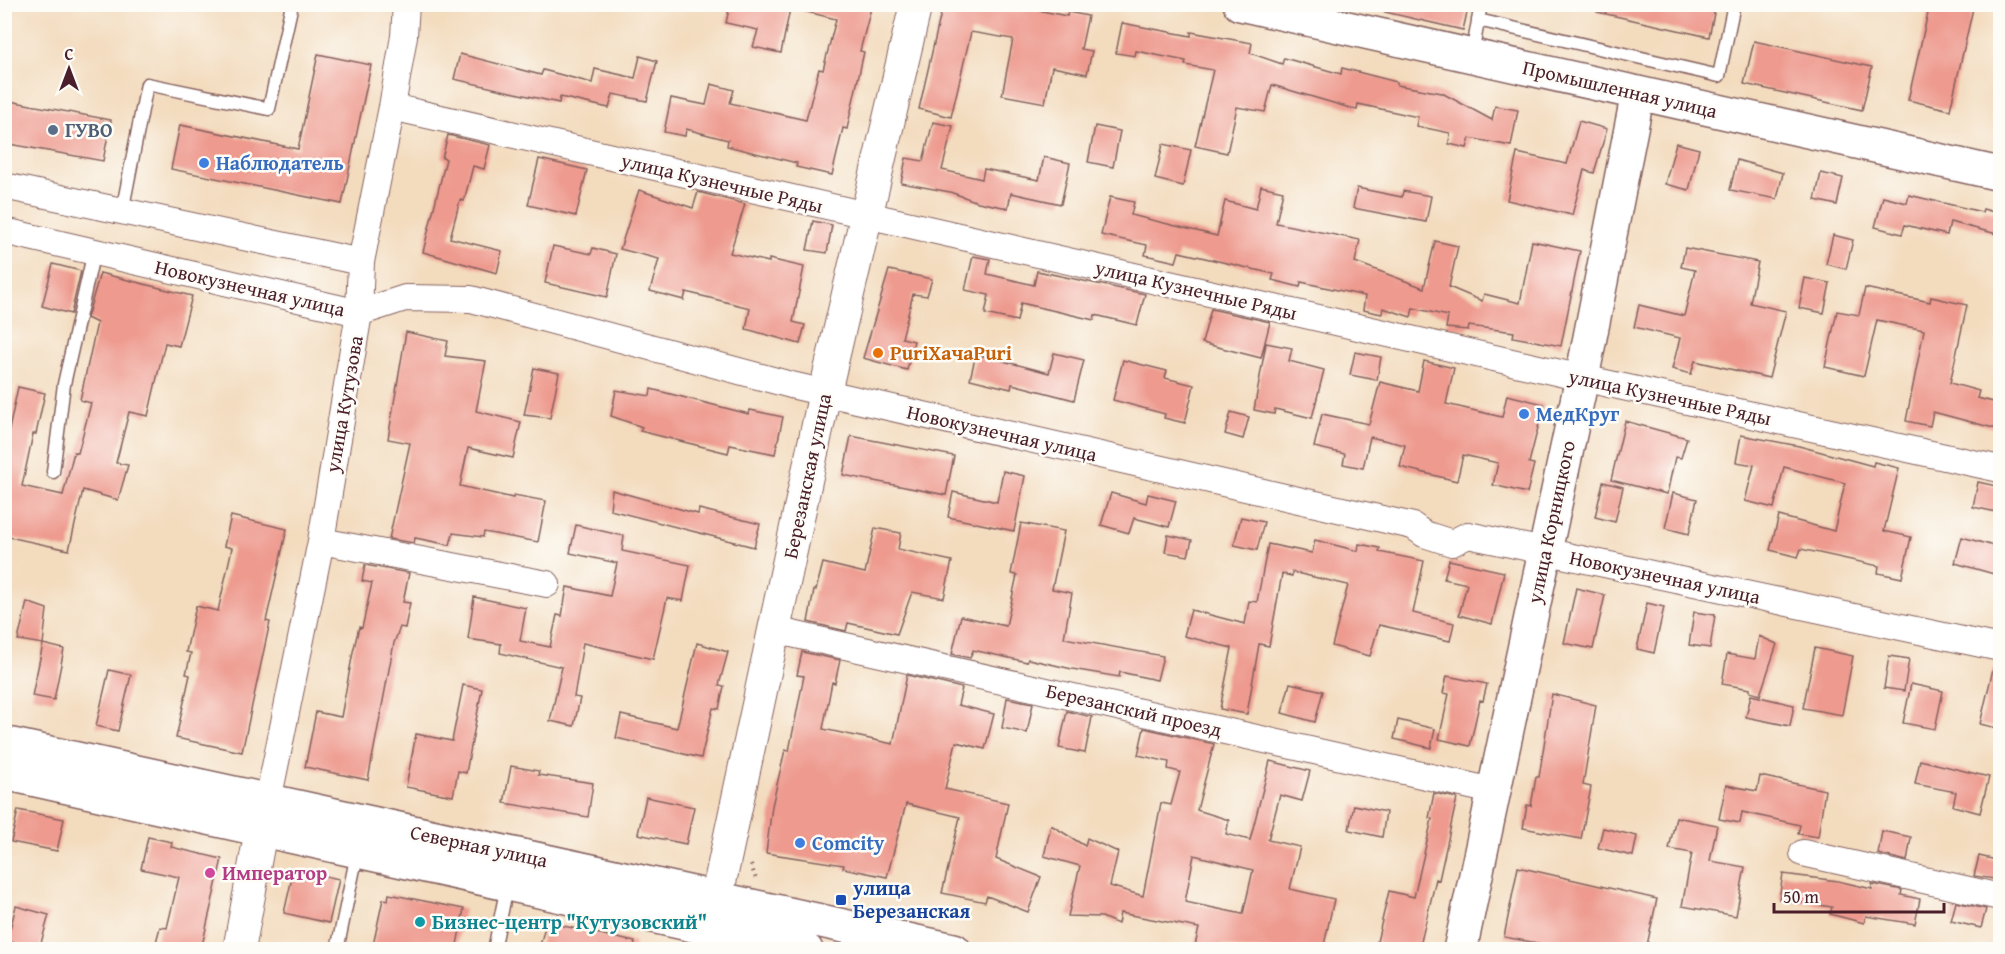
<svg xmlns="http://www.w3.org/2000/svg" width="2005" height="954" font-family="'Gentium Book Plus',serif">
<style>
.building{fill:#ee9a8e;fill-rule:evenodd}
.lines{fill:none;stroke-linecap:round;stroke-linejoin:round}
.service-casing{stroke:#85615e;stroke-width:15}
.minor-casing{stroke:#85615e;stroke-width:28}
.tertiary-casing{stroke:#85615e;stroke-width:34}
.secondary-casing{stroke:#85615e;stroke-width:36}
.primary-casing{stroke:#85615e;stroke-width:36}
.path{stroke:#85615e;stroke-width:4;stroke-dasharray:1.5 4.5;stroke-linecap:butt}
.service{stroke:#fff;stroke-width:12}
.minor{stroke:#fff;stroke-width:26}
.tertiary{stroke:#fff;stroke-width:32}
.secondary{stroke:#fff;stroke-width:33}
.primary{stroke:#fff;stroke-width:33}
.service-dot{fill:#5c6f8a;stroke:#fdfcf7;stroke-width:2}
.shop-dot{fill:#3f7fe0;stroke:#fdfcf7;stroke-width:2}
.food-dot{fill:#e8710a;stroke:#fdfcf7;stroke-width:2}
.hotel-dot{fill:#d1479c;stroke:#fdfcf7;stroke-width:2}
.transit-dot{fill:#1a4fb4;stroke:#fdfcf7;stroke-width:2}
.culture-dot{fill:#0f9aa8;stroke:#fdfcf7;stroke-width:2}
.labels{text-anchor:middle;stroke-width:5;stroke-linejoin:round;paint-order:stroke}
.street-label{font-size:20px;fill:#4a1f2b;stroke:#fdfcf7}
.service-label{font-size:20px;font-weight:bold;fill:#4e5e75;stroke:#fdfcf7;text-anchor:start}
.shop-label{font-size:20px;font-weight:bold;fill:#366cbe;stroke:#fdfcf7;text-anchor:start}
.food-label{font-size:20px;font-weight:bold;fill:#c56008;stroke:#fdfcf7;text-anchor:start}
.hotel-label{font-size:20px;font-weight:bold;fill:#b23c85;stroke:#fdfcf7;text-anchor:start}
.transit-label{font-size:20px;font-weight:bold;fill:#164399;stroke:#fdfcf7;text-anchor:start}
.culture-label{font-size:20px;font-weight:bold;fill:#0d838f;stroke:#fdfcf7;text-anchor:start}
</style>
<rect width="100%" height="100%" fill="#fdfcf7"/>
<filter id="ink" filterUnits="userSpaceOnUse"><feTurbulence type="fractalNoise" baseFrequency=".0167" numOctaves="2"/><feDisplacementMap in="SourceGraphic" scale="12" xChannelSelector="R" yChannelSelector="G"/><feConvolveMatrix kernelMatrix="1 2 1 2 8 2 1 2 1" color-interpolation-filters="sRGB"/></filter>
<filter id="wash" filterUnits="userSpaceOnUse"><feTurbulence type="fractalNoise" baseFrequency=".008" numOctaves="4" result="noise"/><feDisplacementMap in="SourceGraphic" scale="24" xChannelSelector="R" yChannelSelector="G"/><feGaussianBlur stdDeviation="1.35" result="paint"/><feColorMatrix in="noise" values="0 0 0 0 0 0 0 0 0 0 0 0 0 0 0 0 0 1.4 0 .05"/><feComposite in="paint" operator="in"/></filter>
<g filter="url(#wash)">
<rect width="100%" height="100%" fill="#f3dbbe"/>
<g id="blocks">
<path class="building" d="M730,4H775L790,9L781,53L753,47L758,30L726,23Z
M804,4H872L860,51L864,52L847,129L843,128L832,175L796,167L797,163L727,146L728,140L686,129L685,136L664,132L671,98L706,105L711,84L734,90L730,103L806,120L819,69L823,70L836,19L803,11Z
M943,4H1008L1067,16L1068,12L1088,16L1081,49L1092,51L1087,74L1052,67L1045,103L1002,95L1013,39L971,32L951,117L919,109Z
M1386,4H1469L1463,30L1385,12Z
M1598,4H1716L1709,37L1597,12Z
M1930,4H1974L1950,110L1908,100Z
M1122,23L1191,36V32L1252,43L1250,53L1282,64L1284,58L1341,74L1342,68L1397,82V85L1442,93L1492,120L1495,106L1518,110L1511,146L1470,138L1467,148L1449,144L1450,133L1416,126L1418,117L1358,104L1357,110L1272,85L1265,112L1237,107L1227,153L1195,146L1213,70L1185,65L1186,61L1136,51L1135,56L1116,53Z
M1754,41L1872,67L1862,110L1744,84Z
M318,54L371,65L342,204L171,169L180,125L298,149Z
M460,54L541,75L543,70L592,83L595,69L635,78L640,56L657,61L647,101L613,94L609,108L560,97L559,103L454,79Z
M4,100L111,120L103,161L4,143Z
M1579,121L1607,129L1594,173L1584,170L1572,215L1507,200L1517,153L1567,164Z
M933,122L953,126L942,170L982,179L984,169L1039,180L1044,157L1070,163L1061,204L1011,193L1008,208L978,202L950,192L901,183L906,158L923,161Z
M1095,126L1120,131L1113,167L1088,162Z
M448,135L490,145L484,169L473,166L464,201L460,200L450,238L502,251L497,273L423,252L446,159L442,158Z
M1676,143L1699,149L1689,190L1665,184Z
M1163,144L1191,150L1183,186L1155,179Z
M539,159L587,170L576,216L528,205Z
M1737,160L1783,173L1777,199L1730,190Z
M1821,173L1843,178L1837,205L1815,200Z
M1261,186L1283,191L1276,223L1360,240L1355,262L1424,288L1435,241L1458,246L1449,287L1482,301L1484,294L1520,303L1532,241L1580,251L1561,346L1513,337L1514,332L1469,326L1468,330L1446,328L1448,316L1413,308L1411,317L1383,308L1382,314L1363,310L1365,296L1301,282L1300,287L1272,280L1274,274L1179,252L1176,262L1145,255L1147,245L1101,235L1110,197L1134,202L1131,215L1217,236L1225,201L1256,209Z
M1357,188L1402,197L1403,191L1431,196L1426,222L1353,208Z
M639,190L693,208L698,192L745,204L730,253L769,262V259L804,267L793,322L805,325L800,344L746,329L750,308L686,292L684,300L650,291L659,259L620,249Z
M1909,195L1982,212L1983,209L2001,214V235L1950,222L1947,235L1905,225L1902,234L1875,227L1883,197L1907,203Z
M813,221L832,225L827,253L807,250Z
M1833,235L1853,240L1846,269L1826,264Z
M553,246L591,254L593,248L616,254L607,297L545,283Z
M1685,248L1758,262L1750,303L1786,311L1769,378L1695,361L1691,374L1672,369L1680,338L1634,327L1639,305L1684,316L1695,270L1681,267Z
M973,256L990,259L987,274L1034,285L1037,271L1145,294L1137,325L1095,315L1094,320L1021,303L1017,321L985,314L989,295L965,290Z
M53,264L81,271L71,314L42,306Z
M889,270L932,279L927,296L913,294L902,338L914,341L907,370L863,358Z
M100,273L192,296L179,346L165,343L148,416L129,412L116,463L128,465L118,500L83,490L69,550L4,536V439H7L18,387L45,393L36,434H33L22,486L63,495L74,452L78,453L91,403L80,400L97,323L87,318Z
M1805,278L1830,283L1824,313L1799,308Z
M1865,288L1930,302L1931,297L1967,305L1950,383L1979,391L1977,398L2001,404V430L1933,412L1930,426L1906,421L1924,330L1877,320L1864,376L1825,367L1837,311L1859,315Z
M1211,309L1270,322L1261,358L1202,343Z
M406,332L448,341L445,356L486,361L476,411L521,422L513,458L468,448L460,486L513,498L514,495L546,501L538,542L484,532L483,537L453,533L450,545L415,538L414,543L389,539L410,443L388,439Z
M1266,343L1292,348L1289,361L1324,370L1312,418L1275,409L1274,414L1254,410Z
M1355,352L1381,357L1377,380L1350,375Z
M1054,353L1084,360L1074,400L1012,384L1011,389L970,379L976,354L1049,373Z
M1123,360L1167,371L1165,378L1194,385L1185,423L1164,418L1165,414L1113,400Z
M1424,361L1454,368L1446,404L1502,417L1507,395L1544,404L1529,463L1534,464L1527,493L1493,485L1498,463L1463,455L1457,481L1400,467L1405,445L1370,437L1363,468L1343,464L1345,454L1314,447L1322,414L1369,424L1380,382L1418,391Z
M534,368L559,373L550,418L524,415Z
M651,389L749,414L750,410L783,417L775,454L730,445L728,453L640,431L642,427L611,416L616,390L650,396Z
M1231,412L1249,417L1243,439L1225,434Z
M1625,421L1687,438L1681,458L1675,457L1667,494L1611,480Z
M1741,435L1799,446L1873,466L1874,462L1899,468L1884,531L1911,537L1902,578L1878,573L1879,566L1801,549L1798,557L1770,550L1779,516L1834,531L1845,483L1784,467L1774,508L1745,501L1754,465L1736,462Z
M851,436L954,456L946,495L843,475Z
M1003,471L1025,476L1014,531L948,517L953,492L997,502Z
M1603,482L1623,487L1615,522L1595,517Z
M1978,482L2001,487V513L1973,507Z
M612,490L698,514L699,509L760,524L754,547L610,510Z
M1111,493L1146,503L1148,494L1176,501L1169,527L1134,518L1129,533L1101,525Z
M1673,493L1697,499L1689,534L1665,528Z
M231,516L287,529L266,621L270,622L242,752L176,738L190,675L186,674L191,653L186,652L196,606L218,611L232,548L224,546Z
M1241,517L1264,522L1257,550L1234,545Z
M1021,523L1064,531L1052,589L1072,593L1064,638L1163,656L1157,680L1120,672L1119,677L1072,669L1028,659L1027,662L973,650L970,658L952,654L961,616L1006,626L1017,575L1011,574Z
M576,525L624,536L622,551L690,565L683,601L667,598L653,659L583,643L574,697L580,698L574,726L550,721L562,667L500,653L501,644L468,639L474,597L526,608L520,641L550,647L557,615L562,616L567,587L610,596L617,563L570,553Z
M875,528L901,533L898,549L952,561L944,598L912,592L897,634L848,623L846,631L808,622L814,590H816L823,563L865,573Z
M1168,535L1192,540L1188,556L1165,552Z
M1962,537L2001,548V576L1955,563Z
M1315,540L1358,551L1359,544L1380,548L1379,552L1424,561L1413,613L1454,623L1450,641L1379,625L1370,656L1332,646L1348,585L1292,572V576L1282,574L1269,646L1259,644L1247,714L1220,709L1232,648L1184,636L1191,610L1245,624L1249,601L1257,602L1268,544L1312,553Z
M1449,560L1504,572L1492,624L1459,615L1467,584L1444,579Z
M365,565L409,573L403,602L410,603L405,628L400,627L394,643L368,780L305,767L316,712L341,717L353,652L359,627L362,628L372,583L362,581Z
M1576,588L1605,595L1593,649L1564,643Z
M27,602L47,609L43,644L18,640Z
M1647,603L1664,607L1654,653L1637,649Z
M1694,612L1715,615L1710,648L1689,645Z
M1759,636L1777,644L1760,695L1750,692V689L1722,684L1727,654L1755,659Z
M697,643L728,652L719,685L724,686L719,709L713,708L701,758L616,738L621,715L677,728Z
M43,644L64,649L54,700L32,696Z
M1815,648L1853,656L1842,715L1803,708Z
M802,652L840,660L835,683L832,682L823,729L893,744L907,675L962,688L958,705L994,714L985,749L956,742L945,789L1008,803L996,859L1041,877L1028,912L987,896L985,902L942,893L960,817L906,804L887,877L843,868L844,865L766,853L772,806L785,750L789,751L804,676L797,675Z
M1889,656L1909,659L1904,691L1884,688Z
M1993,669L2001,670V729L1980,724Z
M109,670L131,675L118,731L96,726Z
M1447,676L1487,684L1483,701L1480,700L1470,746L1439,739L1449,694L1443,693Z
M1290,683L1323,691L1315,722L1282,713Z
M1911,684L1943,691L1935,729L1903,723Z
M463,685L482,689L466,773L458,771L453,796L406,787L416,734L452,741Z
M1552,694L1596,705L1583,785L1591,787L1581,839L1523,828L1527,805L1531,806L1536,777H1539Z
M1751,695L1794,705L1790,726L1746,717Z
M1007,698L1033,703L1027,733L1002,728Z
M1067,711L1092,717L1085,753L1059,748Z
M1398,720L1435,729L1431,748L1394,739Z
M1144,728L1214,744L1197,810L1229,820L1226,834L1250,840L1270,761L1310,771L1302,801L1280,795L1268,840L1300,847L1290,889L1334,899L1323,950H1243L1222,945L1221,950H1194L1199,928L1120,913L1118,924L1102,917L1068,916L1080,866L1044,856L1051,825L1085,846L1087,838L1118,852L1110,886L1143,896L1161,803L1171,805L1180,772L1168,769L1169,762L1138,755ZM1194,855L1253,870L1243,914L1185,902Z
M1920,760L1989,777L1980,813L1953,806L1956,792L1915,784Z
M511,766L539,771L538,775L593,783L588,817L504,803Z
M1760,776L1825,790L1818,837L1798,834L1800,825L1742,812L1740,823L1719,819L1726,785L1757,791Z
M1434,793L1457,798L1439,880L1436,879L1419,950H1375L1389,891L1414,897L1432,819L1429,818Z
M646,797L694,807L686,844L638,834Z
M1354,805L1386,812L1382,837L1349,830Z
M18,810L64,819L57,851L11,842Z
M1676,817L1717,825L1710,861L1745,867L1736,916L1682,906L1692,853L1669,849Z
M1603,828L1637,836L1633,856L1598,848Z
M1882,831L1911,837L1907,861L1878,854Z
M148,837L172,842L171,847L222,859L201,950H154L160,927L167,928L179,877L141,869Z
M1979,856L2001,861V880L1974,876Z
M1518,867L1657,899L1646,950H1553L1554,946L1504,937Z
M294,869L339,879L329,923L284,913Z
M1783,874L1838,881L1872,889V884L1902,890L1901,895L1920,899L1915,924L1866,916L1864,923L1830,914L1832,907L1779,899Z
M389,894L464,909L456,950H372L383,899L388,900Z
M1956,902L1986,909L1981,928L1951,921Z
M16,906L49,915L39,950L7,941Z
M546,922L635,942L634,950H539Z"/>
</g>
</g>
<g filter="url(#ink)">
<use href="#blocks" fill-opacity="0" stroke="#85615e" stroke-width="1.5"/>
<g class="lines">
<defs>
<path id="service" d="M1478,20L1719,76L1734,4
M1472,55L1481,4
M122,212L147,84L269,109L292,4
M53,472L64,384L94,251
M337,950L357,854
M494,950L507,886"/>
<path id="minor" d="M392,107L1582,378L2000,469
M4,186L361,262
M4,231L359,313L405,298L471,299L791,385L1413,526L1424,534L1452,543L1468,535L2000,648
M321,541L547,584
M774,630L1493,791
M268,801L321,541L359,313L361,262L392,107L404,36L406,4
M1803,853L2000,897"/>
<path id="tertiary" d="M239,950L261,830
M708,950L710,929L825,392L916,4"/>
<path id="secondary" d="M1240,4L2000,174
M1460,950L1582,378L1638,93"/>
<path id="primary" d="M4,743L954,950
M4,773L806,950"/>
</defs>
<use href="#service" class="service-casing"/>
<use href="#minor" class="minor-casing"/>
<use href="#tertiary" class="tertiary-casing"/>
<use href="#secondary" class="secondary-casing"/>
<use href="#primary" class="primary-casing"/>
<path class="path" d="M751,865L756,879"/>
<use href="#service" class="service"/>
<use href="#minor" class="minor"/>
<use href="#tertiary" class="tertiary"/>
<use href="#secondary" class="secondary"/>
<use href="#primary" class="primary"/>
</g>
</g>
<circle class="service-dot" cx="53" cy="130" r="6"/>
<g class="shop-dot">
<circle cx="204" cy="163" r="6"/>
<circle cx="1524" cy="414" r="6"/>
<circle cx="800" cy="843" r="6"/>
</g>
<circle class="food-dot" cx="878" cy="353" r="6"/>
<circle class="hotel-dot" cx="210" cy="873" r="6"/>
<rect class="transit-dot" x="835" y="894" width="12" height="12" rx="3"/>
<circle class="culture-dot" cx="420" cy="922" r="6"/>
<g class="labels">
<g class="street-label">
<text transform="translate(1620 89) rotate(13)" y="7">Промышленная улица</text>
<text transform="translate(722 183) rotate(13)" y="7">улица Кузнечные Ряды</text>
<text transform="translate(250 288) rotate(13)" y="7">Новокузнечная улица</text>
<text transform="translate(1196 290) rotate(13)" y="7">улица Кузнечные Ряды</text>
<text transform="translate(1670 397) rotate(12)" y="7">улица Кузнечные Ряды</text>
<text transform="translate(344 404) rotate(-80)" y="7">улица Кутузова</text>
<text transform="translate(1002 433) rotate(13)" y="7">Новокузнечная улица</text>
<text transform="translate(807 476) rotate(-78)" y="7">Березанская улица</text>
<text transform="translate(1551 522) rotate(-78)" y="7">улица Корницкого</text>
<text transform="translate(1665 577) rotate(12)" y="7">Новокузнечная улица</text>
<text transform="translate(1134 710) rotate(13)" y="7">Березанский проезд</text>
<text transform="translate(479 846) rotate(12)" y="7">Северная улица</text>
</g>
<g class="service-label">
<text x="65" y="137">ГУВО</text>
</g>
<g class="shop-label">
<text x="216" y="170">Наблюдатель</text>
<text x="1536" y="421">МедКруг</text>
<text x="812" y="850">Comcity</text>
</g>
<g class="food-label">
<text x="890" y="360">PuriХачаPuri</text>
</g>
<g class="hotel-label">
<text x="222" y="880">Император</text>
</g>
<g class="transit-label">
<text x="853" y="895">улица<tspan x="853" dy="23">Березанская</tspan></text>
</g>
<g class="culture-label">
<text x="432" y="929">Бизнес-центр "Кутузовский"</text>
</g>
</g>
<rect width="2005" height="954" fill="none" stroke="#fdfcf7" stroke-width="24"/>
<g transform="translate(69 69)" stroke="#fdfcf7" stroke-width="4.5" paint-order="stroke">
<path d="M0-4.5L10 22L0 15L-10 22Z" fill="#4a1f2b"/>
<text y="-9" font-size="16" font-weight="bold" text-anchor="middle" fill="#4a1f2b">С</text>
</g>
<path d="M1774 903v9h170v-9" fill="none" stroke="#4a1f2b" stroke-width="3"/>
<text x="1783" y="903" font-size="18" fill="#4a1f2b" stroke="#fdfcf7" stroke-width="4.5" paint-order="stroke">50 m</text>
</svg>
